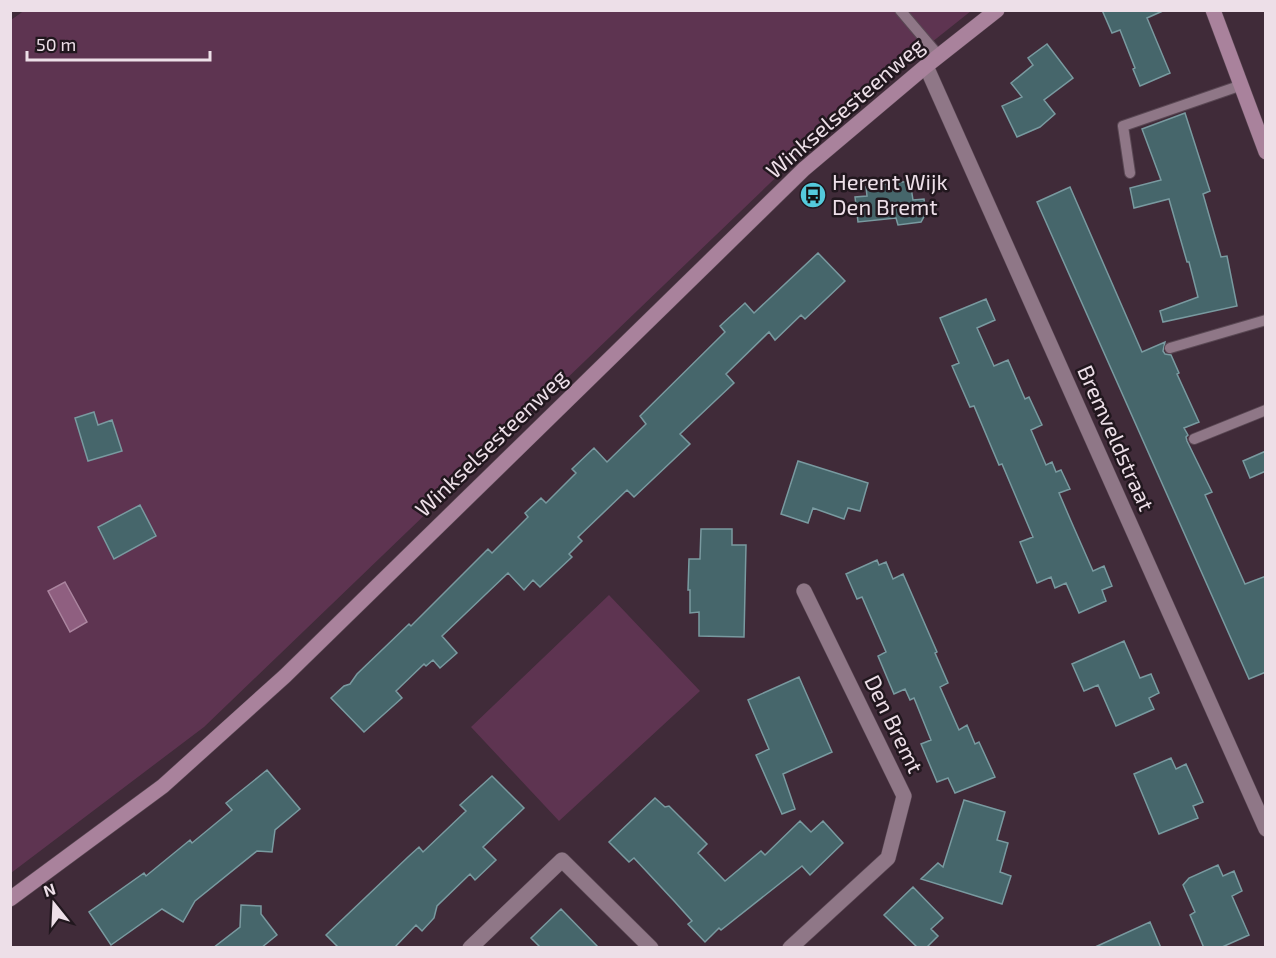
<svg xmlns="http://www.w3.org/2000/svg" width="1276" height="958" font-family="'Exo 2',sans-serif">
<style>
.green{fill:#5e3451}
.water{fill:#8f5f80;stroke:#ab859f;stroke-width:1.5}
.building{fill:#46666b;stroke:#799aa0;stroke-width:1.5}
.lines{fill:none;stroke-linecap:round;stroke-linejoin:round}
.lane-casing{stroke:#5a4854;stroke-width:12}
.street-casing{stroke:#5a4854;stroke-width:16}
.secondary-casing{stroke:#5a4854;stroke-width:16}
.lane{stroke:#8f7787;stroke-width:10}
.street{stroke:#8f7787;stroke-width:15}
.secondary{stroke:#a9829c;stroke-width:15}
.labels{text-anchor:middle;stroke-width:5;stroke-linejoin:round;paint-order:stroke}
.street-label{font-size:22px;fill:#eddfe8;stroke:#21171e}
.poi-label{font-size:22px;fill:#eddfe8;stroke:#21171e;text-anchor:start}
</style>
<rect width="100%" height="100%" fill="#402b39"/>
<path class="green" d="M25,10L971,11L844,112L204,727L11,873V20Z
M609,595L700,691L559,821L471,727Z"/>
<path class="water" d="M65,582L87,622L70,632L48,591Z"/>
<path class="building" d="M1102,10H1165L1147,18L1170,73L1140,86L1133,69L1135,68L1120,30L1112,33Z
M1047,44L1073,78L1044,100L1055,114L1040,127L1017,137L1002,106L1022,97L1011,83L1033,65L1028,58Z
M1185,113L1210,191L1203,194L1221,257L1227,256L1237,306L1163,322L1160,311L1198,297L1189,262H1187L1169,199L1134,208L1130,188L1161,180L1142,129Z
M910,181L913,200L924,199L926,213L921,222L898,225L896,218L858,222L855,197L867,196L866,187Z
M1070,187L1142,352L1165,342L1163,351L1165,354L1171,355L1179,373L1177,374L1199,422L1184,428L1188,435L1186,437L1187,441L1212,492L1205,495L1245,584L1266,576V672L1249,679L1037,202Z
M818,253L845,281L805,319L801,315L775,340L769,332L726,374L734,383L680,434L690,444L634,497L627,490L578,537L582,541L569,554L572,557L540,587L533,580L524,590L508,573L442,636L457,653L440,668L433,660L426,666L424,664L396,691L402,698L364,732L331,698L344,686L350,684L357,674L409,624L411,626L488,549L492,553L528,517L525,513L541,498L546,503L576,473L572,469L594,448L607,462L646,424L640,416L725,332L720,326L745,303L754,313Z
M986,299L995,320L977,328L994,366L1008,360L1025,399L1029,397L1042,425L1031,430L1046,465L1052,462L1056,472L1061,470L1070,489L1059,493L1071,521L1093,571L1104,566L1112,586L1102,590L1106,601L1079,613L1066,583L1055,588L1051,577L1037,583L1020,542L1033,537L1002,464L999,465L974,406L970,407L952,366L959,363L940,318Z
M94,412L98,425L112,420L122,451L88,461L75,418Z
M1266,451V471L1250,478L1243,461Z
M798,461L868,483L860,511L848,508L844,519L813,508L808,523L781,514Z
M140,505L156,536L114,559L98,527Z
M701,529H732V545H746L744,637L699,636V612L690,613V590H688L689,559H700Z
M877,560L879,565L886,562L893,579L903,574L937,652L935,653L948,683L940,687L959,730L967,725L975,744L979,742L995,777L955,793L948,778L937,782L921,744L931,740L914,698L910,700L905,689L894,694L878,656L886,652L862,597L857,599L846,574Z
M1124,641L1140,678L1151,674L1159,693L1149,698L1154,709L1116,726L1098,685L1084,691L1072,664Z
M799,677L832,752L783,774L795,809L782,814L756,755L769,749L748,700Z
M1171,758L1176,769L1186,764L1203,802L1193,806L1198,818L1159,834L1134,774Z
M267,770L300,809L275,830L272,852L257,851L195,901L183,922L162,909L111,945L89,912L144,873L146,876L190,840L192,843L232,810L226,803Z
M492,776L524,808L483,847L496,860L475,880L470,874L437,906L434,918L422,931L416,925L394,948H339L326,935L408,857L419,847L423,852L466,811L460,805Z
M655,798L665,807L669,806L707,844L698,853L725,881L761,851L765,855L800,821L811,832L823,821L843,843L810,875L802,866L721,930L719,928L705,942L688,924L692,921L675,902L634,858L629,862L609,842Z
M964,800L1005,812L997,840L1008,843L1000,872L1011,876L1002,904L921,879L938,863L943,867Z
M1218,865L1223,876L1234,871L1242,891L1232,896L1249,935L1220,948H1204L1190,915L1195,912L1183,885L1189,878Z
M913,887L943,918L931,929L938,936L926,948H918L884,915Z
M241,905L261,906V914L277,935L261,948H213L240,927Z
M561,909L599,948H541L531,938Z
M1150,922L1161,948H1093Z"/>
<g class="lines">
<defs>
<path id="lane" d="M900,10L939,56
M1130,173L1123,126L1242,85
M1170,348L1266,320
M1194,439L1266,410"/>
<path id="street" d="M926,66L1266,829
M470,948L562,860L651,948
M790,948L888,858L904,796L804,591"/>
<path id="secondary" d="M1213,10L1266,152
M10,899L163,786L285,676L804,169L926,66L997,10"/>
</defs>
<use href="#lane" class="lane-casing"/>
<use href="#street" class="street-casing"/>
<use href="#secondary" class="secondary-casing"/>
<use href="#lane" class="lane"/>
<use href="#street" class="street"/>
<use href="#secondary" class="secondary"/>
</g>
<defs>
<symbol id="bus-disc" viewBox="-11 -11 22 22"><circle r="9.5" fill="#54cadc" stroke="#21171e"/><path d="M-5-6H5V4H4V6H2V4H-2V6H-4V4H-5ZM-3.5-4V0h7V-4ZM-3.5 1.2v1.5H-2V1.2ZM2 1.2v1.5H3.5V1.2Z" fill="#111"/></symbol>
</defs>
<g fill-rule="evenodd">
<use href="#bus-disc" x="798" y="180" width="30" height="30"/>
</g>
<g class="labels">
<g class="street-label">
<text transform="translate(845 108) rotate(-41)" y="8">Winkselsesteenweg</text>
<text transform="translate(1116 438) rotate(66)" y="8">Bremveldstraat</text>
<text transform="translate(491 443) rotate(-44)" y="8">Winkselsesteenweg</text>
<text transform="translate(894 724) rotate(64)" y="8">Den Bremt</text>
</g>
<g class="poi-label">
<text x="832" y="190">Herent Wijk<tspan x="832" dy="25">Den Bremt</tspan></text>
</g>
</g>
<rect width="1276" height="958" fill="none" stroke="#eddfe8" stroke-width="24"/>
<g transform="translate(54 904) rotate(342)" stroke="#21171e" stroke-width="4.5" paint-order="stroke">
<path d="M0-4.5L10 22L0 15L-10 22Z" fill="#eddfe8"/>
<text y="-9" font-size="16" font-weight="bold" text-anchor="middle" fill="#eddfe8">N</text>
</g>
<path d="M27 51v9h183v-9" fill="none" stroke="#eddfe8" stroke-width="3"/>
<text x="36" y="51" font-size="18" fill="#eddfe8" stroke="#21171e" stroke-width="4.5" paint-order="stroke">50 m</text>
</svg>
